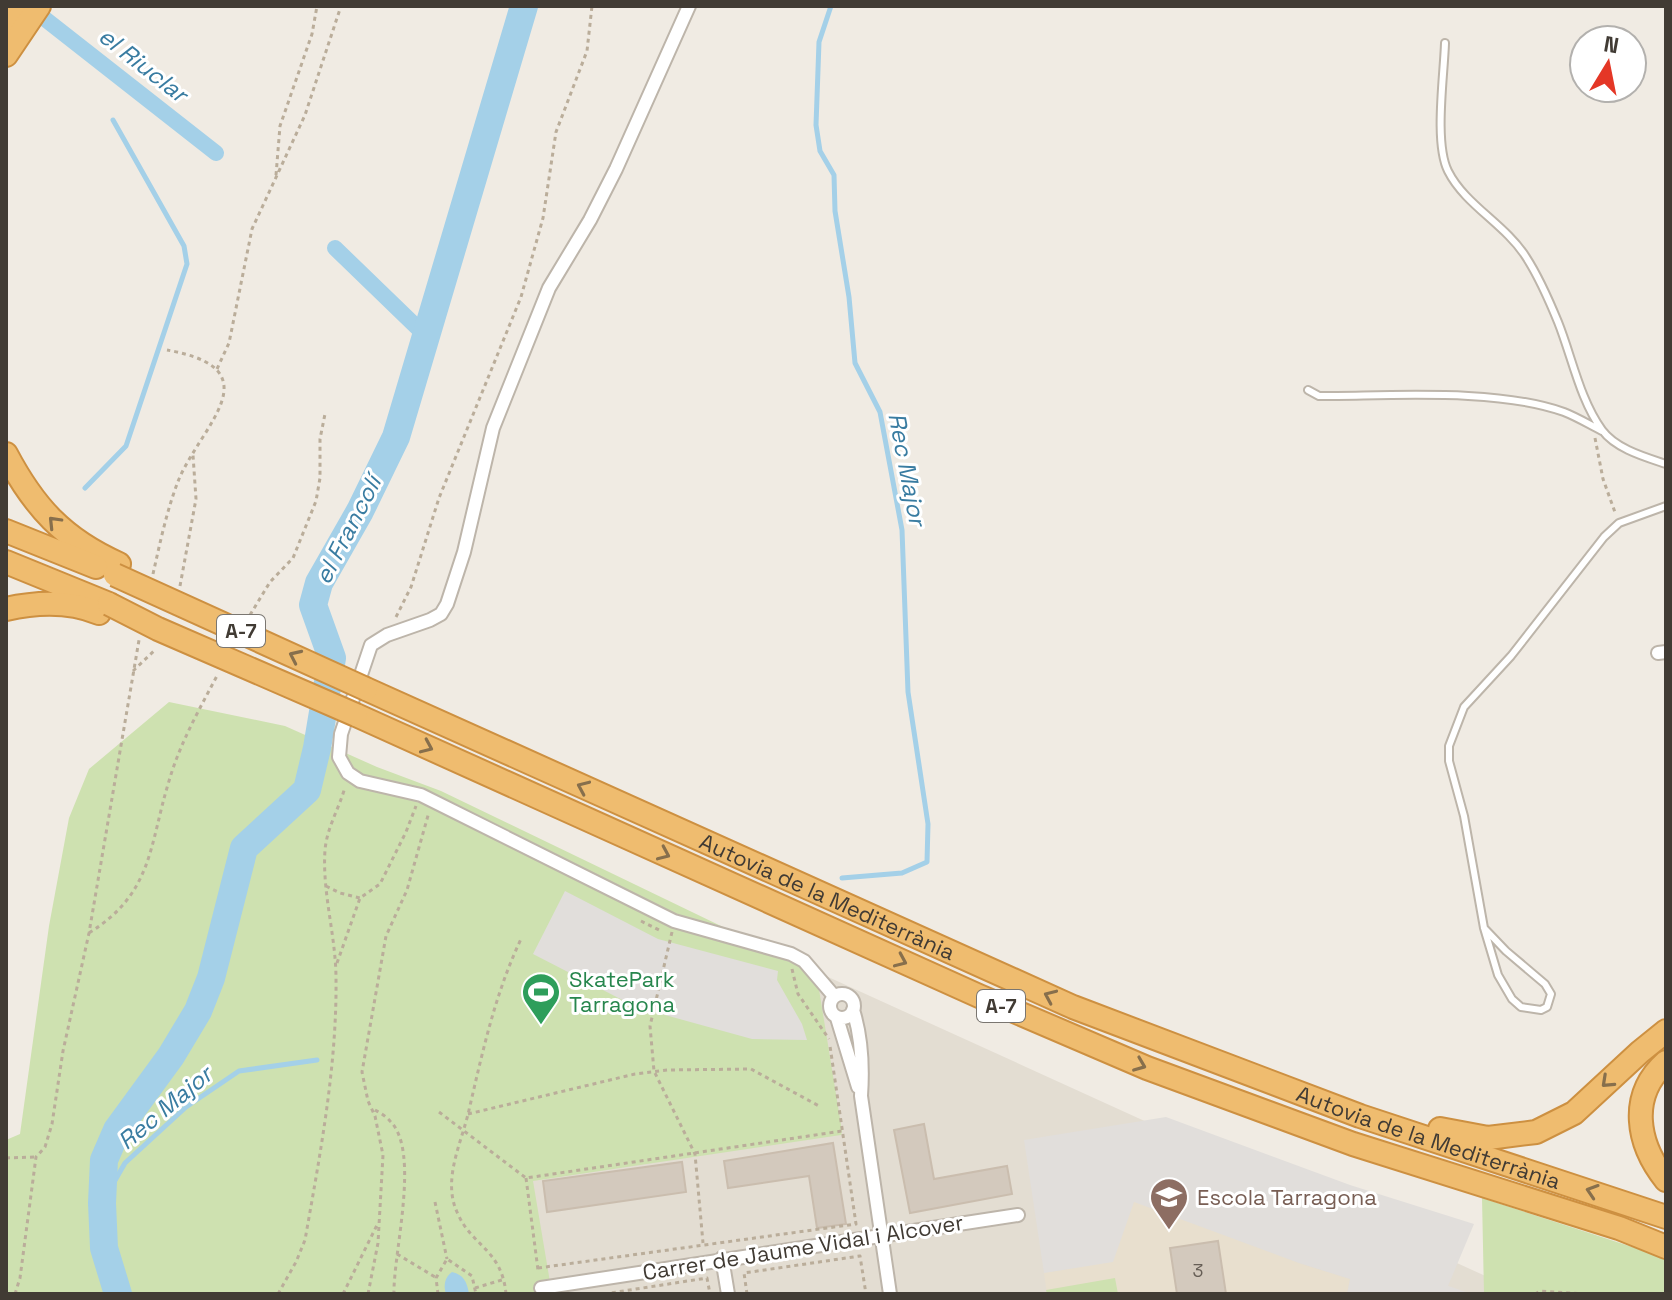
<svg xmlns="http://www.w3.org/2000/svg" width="1672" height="1300" font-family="'Space Grotesk',sans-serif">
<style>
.residential{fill:#e3ddd2}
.education{fill:#e8dfce}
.green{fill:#cee1b0}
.parking{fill:#e1dedb}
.water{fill:#a4d0e8}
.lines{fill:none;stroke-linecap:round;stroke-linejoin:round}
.stream{stroke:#a4d0e8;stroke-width:5}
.canal{stroke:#a4d0e8;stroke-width:16}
.river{stroke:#a4d0e8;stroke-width:28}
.building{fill:#d3c9bd;stroke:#cabdae;stroke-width:2}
.service-casing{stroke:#bdb5aa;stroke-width:10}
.minor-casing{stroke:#bdb5aa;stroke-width:16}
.motorway-casing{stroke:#cd9041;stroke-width:26}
.path{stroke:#baad9a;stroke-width:3;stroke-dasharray:4 4;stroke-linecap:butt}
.service{stroke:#fff;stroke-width:6}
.minor{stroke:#fff;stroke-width:12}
.motorway{stroke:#efbc6f;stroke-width:22}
.motorway-bridge-casing{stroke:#cd9041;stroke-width:26;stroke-linecap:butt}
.motorway-bridge{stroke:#efbc6f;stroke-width:22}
.oneway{stroke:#876f4c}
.labels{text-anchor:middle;stroke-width:6;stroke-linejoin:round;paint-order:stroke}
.number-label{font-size:18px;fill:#665e56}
.shield{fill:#fff;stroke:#7a7671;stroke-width:2}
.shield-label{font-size:20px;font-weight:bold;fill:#413b34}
.street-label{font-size:22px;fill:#413b34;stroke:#fff}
.leisure-label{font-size:22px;fill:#27864d;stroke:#fff;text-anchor:start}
.education-label{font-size:22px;fill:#785e54;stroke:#fff;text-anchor:start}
.water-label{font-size:24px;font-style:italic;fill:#397ca1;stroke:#fff}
</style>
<rect width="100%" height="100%" fill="#f0ebe3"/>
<path class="residential" d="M804,966L1525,1294H373Z"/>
<path class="education" d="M1134,1201L1299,1263L1350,1279L1347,1294H1047L1044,1273L1113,1261Z"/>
<path class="green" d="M169,702L285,726L377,767L441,791L804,966L817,977L842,1131L841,1135L533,1181L552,1294H6V1140L20,1134L49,926L69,818L89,769Z
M1482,1198L1666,1258V1294H1484Z
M1115,1278L1118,1294H1047L1046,1290Z"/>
<path class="parking" d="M565,891L658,939L778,971L777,980L802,1024L807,1040L752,1039L636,1007L533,954Z
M1166,1117L1350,1185L1474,1224L1448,1286L1472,1294H1347L1350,1279L1299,1263L1134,1202L1113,1262L1044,1273L1024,1140Z"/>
<path class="water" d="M452,1272C464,1275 467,1282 469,1294H446C443,1285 445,1277 452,1272Z"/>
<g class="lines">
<path class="stream" d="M831,6L819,42L816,125L820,151L834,175L835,211L849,297L855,363L880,412L902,530L908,692L928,824L927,862L902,873L842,878
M85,488L126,446L187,264L184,246L113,120
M102,1203L125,1163L186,1107L239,1071L317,1060"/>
<path class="canal" d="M40,15L216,153
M335,248L427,337"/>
<path class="river" d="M118,1294L104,1248L102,1203L104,1160L117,1130L171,1056L198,1011L211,978L244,848L307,790L317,748L332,658L313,605L319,583L360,511L396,437L524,6"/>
</g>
<path class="building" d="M924,1124L934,1179L1007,1166L1012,1194L910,1213L894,1130Z
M833,1143L846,1224L817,1228L809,1176L728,1188L724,1161Z
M682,1162L686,1192L547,1212L543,1181Z
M1218,1241L1226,1294H1177L1170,1248Z"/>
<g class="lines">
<defs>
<path id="service" d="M1445,43C1444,76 1434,143 1448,171C1465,205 1505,224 1526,257C1539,277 1549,300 1558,322C1572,357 1580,400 1602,430C1616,449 1645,457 1666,464
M1308,390L1319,396C1391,396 1497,388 1564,412C1577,417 1590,425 1602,431
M1484,928L1506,951L1545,984L1551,994L1547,1007L1541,1010L1521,1007L1512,999L1498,975L1484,928L1464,816L1449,761V746L1464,707L1511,656L1604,537L1619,523L1666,506"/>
<path id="minor" d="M689,6L616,169L590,220L549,288L493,428L464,552L447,604L441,614L430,620L387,635L371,645L341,734L339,757L348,773L360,781L421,795L674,921L791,954L804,961L834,996
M1658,653L1666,652
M830 1006a12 12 0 1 1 24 0a12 12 0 1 1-24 0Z
M853,1010C862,1038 863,1067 861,1096L890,1294
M837,1018L858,1087
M722,1258L728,1294
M541,1288L1018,1215"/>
<g id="motorway">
<path d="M6,24L19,6"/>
<path d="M6,55L39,6"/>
<path d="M6,454C34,507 63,539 119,564"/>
<path d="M6,531L96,567"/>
<path d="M6,562L109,604"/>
<path d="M6,609C37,602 70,601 99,613"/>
<path id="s1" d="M366,689L1073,1007L1360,1116L1666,1217"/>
<path d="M356,715L979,996L1147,1068L1353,1144L1619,1228L1666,1247"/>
<path d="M1666,1062C1628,1096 1637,1144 1666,1180"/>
<path d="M1440,1129L1488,1138L1536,1132L1574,1113L1640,1052L1666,1031"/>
</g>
</defs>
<use href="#service" class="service-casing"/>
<use href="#minor" class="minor-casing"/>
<use href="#motorway" class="motorway-casing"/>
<path class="path" d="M276,175L280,126L312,34L317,6
M217,369L229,343L252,229L305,115L341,6
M1595,438L1603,479L1616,515
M153,574C160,543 167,509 179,479C202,425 274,369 167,350
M180,586L196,499L193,455
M250,615L270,582L293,558L316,501L320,478V439L325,414
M396,617L411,587L439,498L521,297L543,218L556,132L587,51L592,6
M133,671L156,649
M326,886L340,893L360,898
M641,921L659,930
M672,932L650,1026L654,1071L695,1154L703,1243
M89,933C153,893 149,846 169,781C180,743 200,708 218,674
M337,963L360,898L380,884L406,832L416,806
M792,969L798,994L829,1039
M375,1110C380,1113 386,1116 390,1121C421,1151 393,1253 394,1294
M439,1112L526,1178L842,1131
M468,1114L635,1074L667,1070L751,1069L819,1106
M6,1158L36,1157
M526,1178L538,1270
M435,1202L447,1259
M397,1254L435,1277
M538,1268L856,1224L830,1046
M475,1288L505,1279
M15,1294L20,1278L36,1157L45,1147L52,1124L63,1051L89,933L139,640
M278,1294L296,1262L305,1240C320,1155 337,1066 336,979C336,936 322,893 325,850C327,827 339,809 345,787
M343,1294L377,1225
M368,1294L378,1243L383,1155L375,1116L368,1101L362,1072L386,936L407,890L429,812
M438,1294L436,1278L447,1259L472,1276L476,1294
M506,1294C502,1249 471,1246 457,1212C442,1179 462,1142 469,1110C483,1050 495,994 521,939
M604,1294L707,1278L710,1294
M747,1294L744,1273L860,1256L866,1294
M1535,1294L1540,1291L1584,1294"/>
<use href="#service" class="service"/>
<use href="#minor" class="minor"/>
<use href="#motorway" class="motorway"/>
<defs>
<path id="motorway-bridge" d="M115,575L366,689
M109,604L158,629L356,715"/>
</defs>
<use href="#motorway-bridge" class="motorway-bridge-casing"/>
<use href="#motorway-bridge" class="motorway-bridge"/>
</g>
<defs><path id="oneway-chevron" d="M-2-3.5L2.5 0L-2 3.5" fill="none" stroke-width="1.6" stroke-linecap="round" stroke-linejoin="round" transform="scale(2)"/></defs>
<g class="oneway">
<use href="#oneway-chevron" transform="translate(54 522) rotate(-134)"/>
<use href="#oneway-chevron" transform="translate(295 656) rotate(-155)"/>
<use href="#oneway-chevron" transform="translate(427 747) rotate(24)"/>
<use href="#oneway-chevron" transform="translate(583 787) rotate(-156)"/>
<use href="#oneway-chevron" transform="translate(664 854) rotate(24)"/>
<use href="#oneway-chevron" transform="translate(901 961) rotate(24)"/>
<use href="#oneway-chevron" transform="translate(1050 996) rotate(-156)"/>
<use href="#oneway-chevron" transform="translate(1140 1065) rotate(22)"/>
<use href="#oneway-chevron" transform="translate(1607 1082) rotate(137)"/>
<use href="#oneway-chevron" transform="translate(1592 1191) rotate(-162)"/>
</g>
<defs>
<symbol id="stadium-pin" viewBox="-11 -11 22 30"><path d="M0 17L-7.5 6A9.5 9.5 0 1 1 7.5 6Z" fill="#2e9e5b" stroke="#fff"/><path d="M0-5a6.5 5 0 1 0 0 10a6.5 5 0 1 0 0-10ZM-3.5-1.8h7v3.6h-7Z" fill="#fff"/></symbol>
<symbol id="school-pin" viewBox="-11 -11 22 30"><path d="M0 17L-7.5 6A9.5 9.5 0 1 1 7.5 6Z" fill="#8d6e63" stroke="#fff"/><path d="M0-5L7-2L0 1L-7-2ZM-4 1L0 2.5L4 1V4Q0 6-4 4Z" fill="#fff"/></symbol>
</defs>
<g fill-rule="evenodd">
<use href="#stadium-pin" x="519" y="970" width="44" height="60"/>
<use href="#school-pin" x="1147" y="1175" width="44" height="60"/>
</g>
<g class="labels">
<g class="number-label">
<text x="1198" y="1277">3</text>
</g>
<g class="shield">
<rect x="217" y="615" width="48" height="32" rx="6"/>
<rect x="977" y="990" width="48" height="32" rx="6"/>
</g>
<g class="shield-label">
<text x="241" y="638">A-7</text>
<text x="1001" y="1013">A-7</text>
</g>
<g class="street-label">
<text dy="8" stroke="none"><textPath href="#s1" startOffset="506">Autovia de la Mediterrània</textPath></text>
<text dy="8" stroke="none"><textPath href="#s1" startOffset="1154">Autovia de la Mediterrània</textPath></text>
<text transform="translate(803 1247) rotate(-9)" y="8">Carrer de Jaume Vidal i Alcover</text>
</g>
<g class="leisure-label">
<text x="569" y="987">SkatePark<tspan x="569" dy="25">Tarragona</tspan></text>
</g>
<g class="education-label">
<text x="1197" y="1205">Escola Tarragona</text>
</g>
<g class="water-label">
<text transform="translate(143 65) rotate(38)" y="8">el Riuclar</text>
<text transform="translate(907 469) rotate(79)" y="8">Rec Major</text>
<text transform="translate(348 530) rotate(-63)" y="8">el Francolí</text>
<text transform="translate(165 1108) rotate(-40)" y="8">Rec Major</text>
</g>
</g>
<rect width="1672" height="1300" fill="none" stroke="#413b34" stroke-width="16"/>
<g transform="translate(1608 64) rotate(10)"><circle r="38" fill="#ffffff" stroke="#b3b1ae" stroke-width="2"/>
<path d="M0-6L14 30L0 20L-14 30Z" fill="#e43726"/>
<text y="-12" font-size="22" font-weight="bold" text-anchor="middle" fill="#413b34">N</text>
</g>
</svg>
